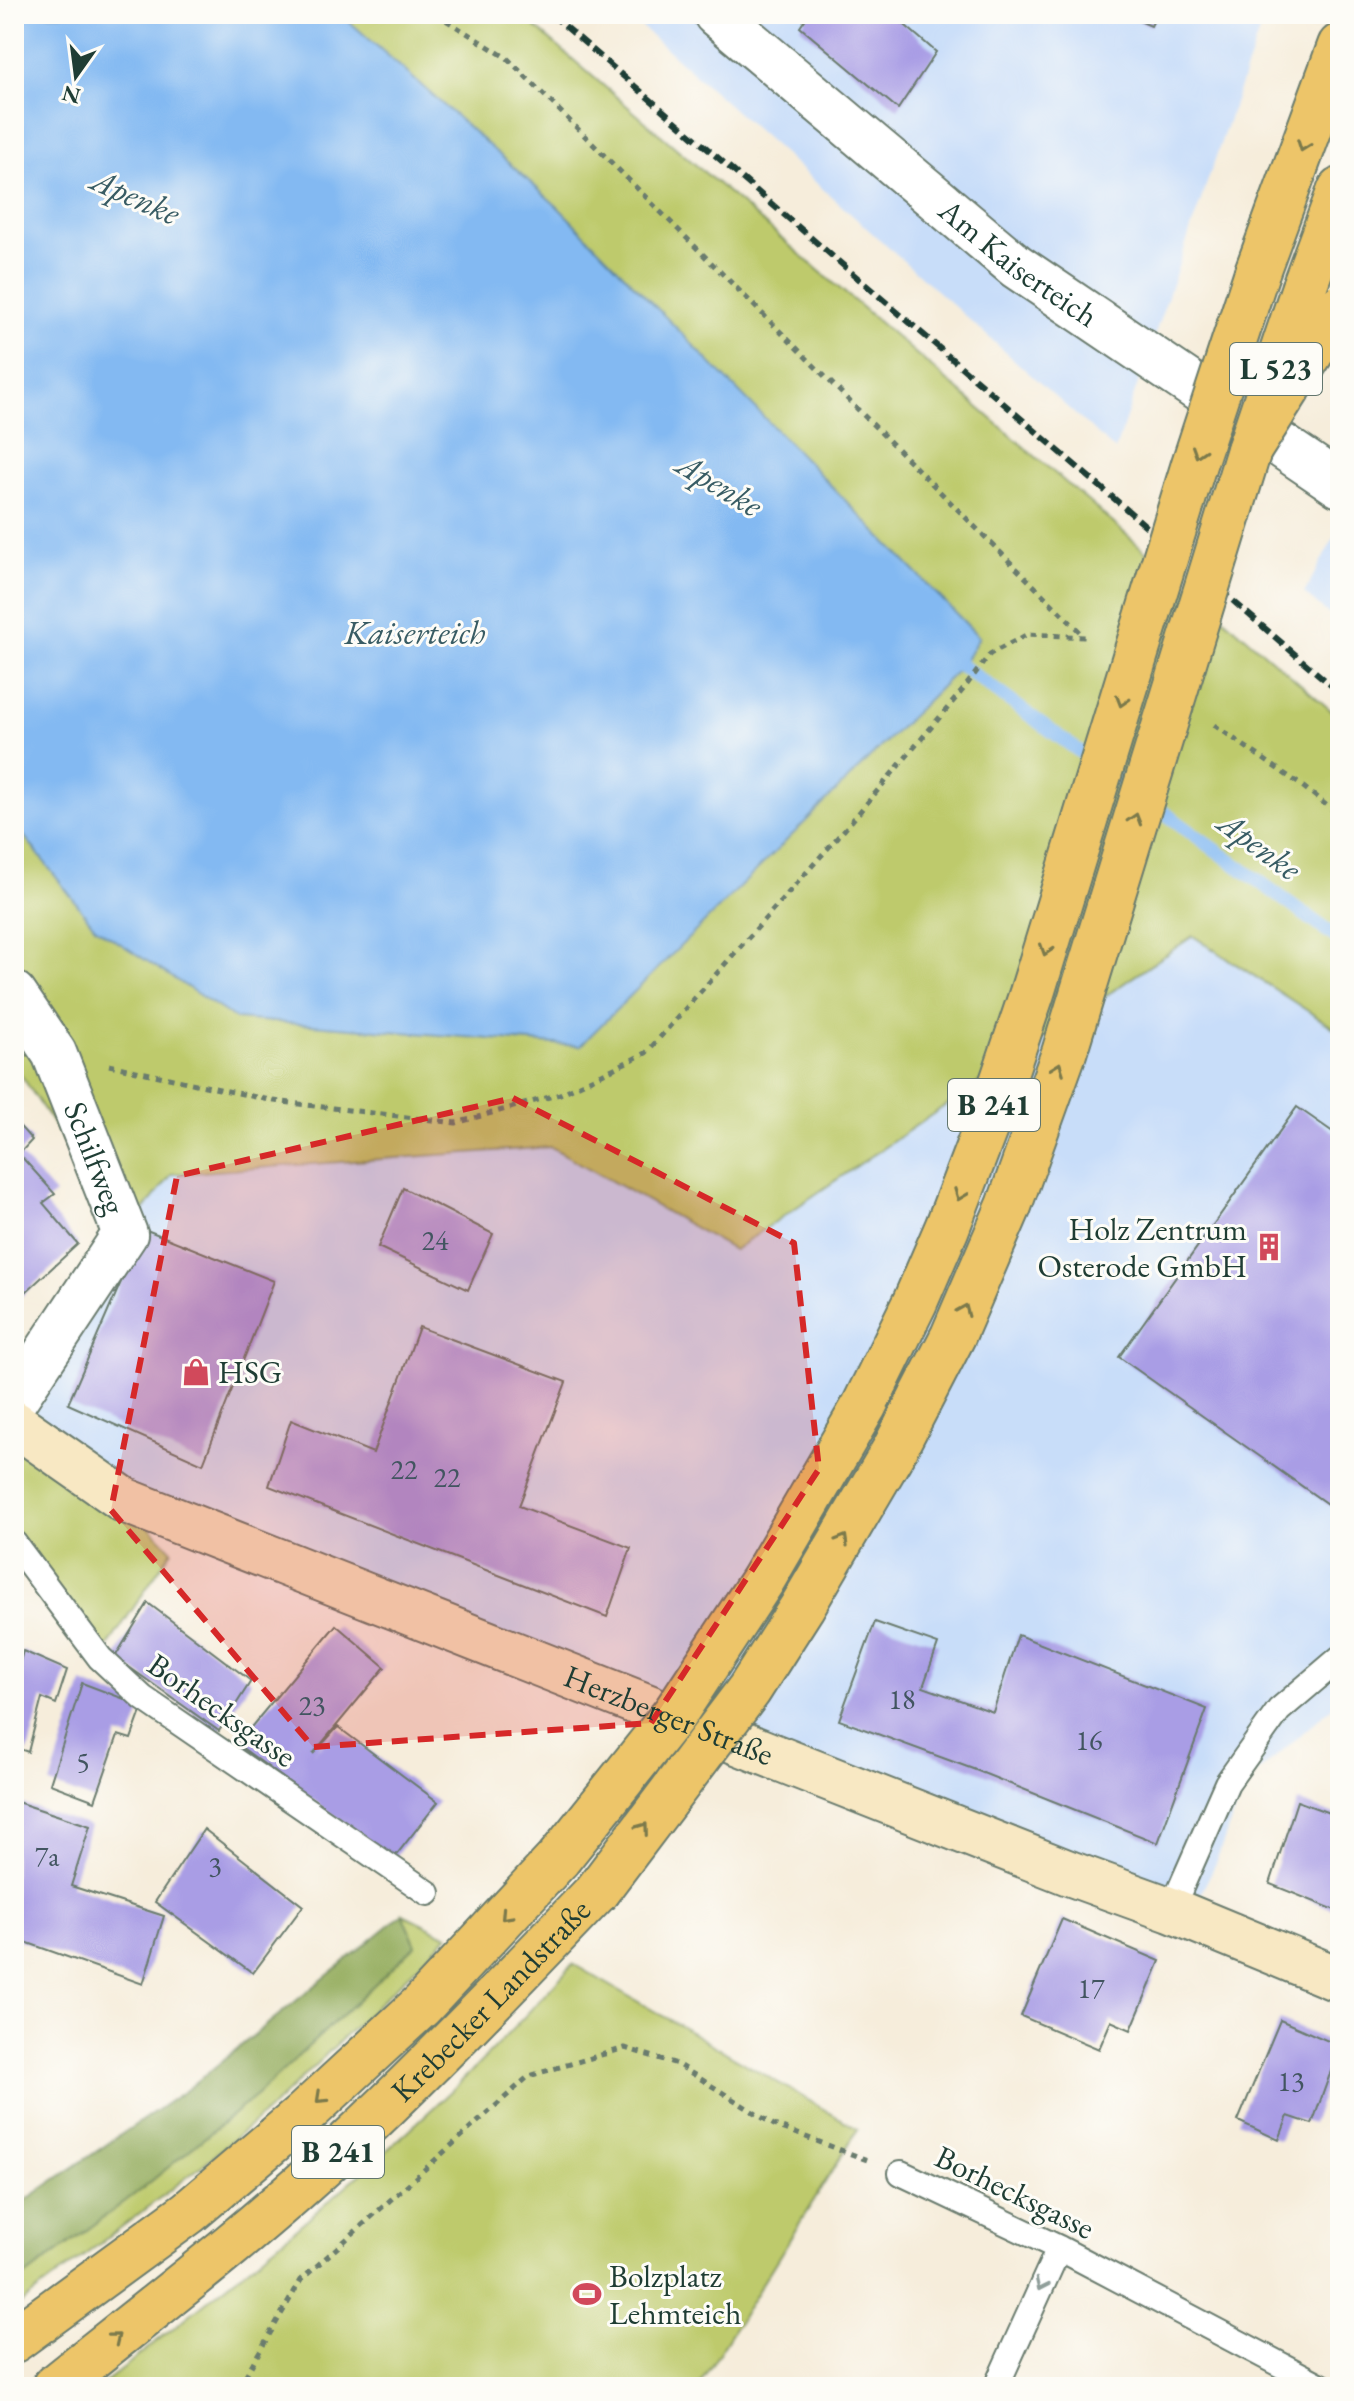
<svg xmlns="http://www.w3.org/2000/svg" width="1354" height="2401" font-family="'EB Garamond',serif">
<style>
.built{fill:#c8ddf9}
.green{fill:#beca6c;stroke:#6e8450;stroke-width:2}
.forest{fill:#96ae60;stroke:#5a764a;stroke-width:2}
.water{fill:#83b9f2;stroke:#517b93;stroke-width:2}
.lines{fill:none;stroke-linecap:round;stroke-linejoin:round}
.stream{stroke:#83b9f2;stroke-width:14}
.building{fill:#a99de5}
.lane-casing{stroke:#6a7b6e;stroke-width:28}
.street-casing{stroke:#6a7b6e;stroke-width:48}
.secondary-casing{stroke:#6a7b6e;stroke-width:48}
.primary-casing{stroke:#6a7b6e;stroke-width:48}
.path{stroke:#6a7b6e;stroke-width:5;stroke-dasharray:6 6;stroke-linecap:butt}
.lane{stroke:#fff;stroke-width:24}
.street{stroke:#fff;stroke-width:44}
.secondary{stroke:#f8e8c3;stroke-width:44}
.primary{stroke:#edc569;stroke-width:44}
.rail{stroke:#1f3d34;stroke-width:6;stroke-dasharray:12 6;stroke-linecap:butt}
.primary-bridge-casing{stroke:#6a7b6e;stroke-width:48;stroke-linecap:butt}
.highway-bridge-casing{stroke:#6a7b6e;stroke-width:48;stroke-linecap:butt}
.primary-bridge{stroke:#edc569;stroke-width:44}
.highway-bridge{stroke:#edc569;stroke-width:44}
.oneway{stroke:#7c7a4c}
.oneway2{stroke:#8f9e9a}
.marked{fill:#d62828;fill-opacity:0.2;stroke:#d62828;stroke-width:6;stroke-dasharray:16 10;stroke-linejoin:round}
.labels{text-anchor:middle;stroke-width:6;stroke-linejoin:round;paint-order:stroke}
.number-label{font-size:28px;fill:#425560}
.shield{fill:#fdfcf7;stroke:#62766e;stroke-width:2}
.shield-label{font-size:30px;font-weight:bold;fill:#1f3d34}
.street-label{font-size:32px;fill:#1f3d34;stroke:#fdfcf7}
.poi-label{font-size:32px;fill:#1f3d34;stroke:#fdfcf7;text-anchor:start}
.water-label{font-size:34px;font-style:italic;fill:#385c64;stroke:#fdfcf7}
</style>
<rect width="100%" height="100%" fill="#fdfcf7"/>
<filter id="ink" filterUnits="userSpaceOnUse"><feTurbulence type="fractalNoise" baseFrequency=".0125" numOctaves="2"/><feDisplacementMap in="SourceGraphic" scale="16" xChannelSelector="R" yChannelSelector="G"/><feConvolveMatrix kernelMatrix="1 2 1 2 8 2 1 2 1" color-interpolation-filters="sRGB"/></filter>
<filter id="wash" filterUnits="userSpaceOnUse"><feTurbulence type="fractalNoise" baseFrequency=".006" numOctaves="4" result="noise"/><feDisplacementMap in="SourceGraphic" scale="32" xChannelSelector="R" yChannelSelector="G"/><feGaussianBlur stdDeviation="1.8" result="paint"/><feColorMatrix in="noise" values="0 0 0 0 0 0 0 0 0 0 0 0 0 0 0 0 0 1.4 0 .05"/><feComposite in="paint" operator="in"/></filter>
<g filter="url(#wash)">
<rect width="100%" height="100%" fill="#f6eddb"/>
<path class="built" d="M627,14H1265L1115,450Z
M1340,527V624L1304,593Z
M1193,936L1340,1032V1700L1245,1784L1213,1869L1188,1919L124,1500L14,1401L125,1234L172,1174L552,1147L734,1250Z"/>
<path class="green" d="M14,14H520L1340,718V1032L1193,936L734,1250L551,1147L172,1174L125,1234L14,1064Z
M14,1423L124,1500L172,1550L100,1658L14,1555Z
M403,1914L448,1936L272,2107L199,2168L14,2309V2285L144,2187L258,2094L416,1945Z
M573,1964L858,2129L698,2387H99C219,2292 340,2197 451,2091C494,2051 533,2007 573,1964Z"/>
<path class="forest" d="M403,1914L416,1945L258,2094L144,2187L14,2285V2208L189,2088Z"/>
<path class="water" d="M14,14H341L557,206L979,637L963,665L580,1046L236,1019L95,927L14,823Z"/>
<g class="lines">
<path class="stream" d="M948,656L1340,940"/>
</g>
<g id="blocks">
<path class="building" d="M809,14H892L936,52L898,109L800,27Z
M1123,14H1157L1151,26Z
M1297,1107L1340,1137V1513L1119,1357Z
M14,1120L32,1140L19,1154L55,1194L43,1203L78,1244L14,1303Z
M403,1188L493,1234L468,1290L378,1247Z
M144,1229L274,1281L203,1464L68,1404Z
M419,1327L566,1382L519,1506L631,1548L607,1617L269,1486L291,1420L373,1453Z
M148,1603L251,1681L219,1731L115,1657Z
M875,1622L938,1644L923,1687L993,1712L1018,1635L1207,1709L1158,1843L973,1769L839,1720Z
M336,1625L385,1667L313,1754L338,1727L438,1802L393,1859L237,1744Z
M23,1651L67,1670L56,1704L42,1698L28,1752L14,1747V1683Z
M82,1683L143,1706L131,1739L118,1735L95,1801L50,1784Z
M14,1801L90,1826L71,1886L164,1916L143,1984L14,1938Z
M1297,1801L1340,1817V1912L1270,1884Z
M204,1829L303,1906L253,1973L155,1902Z
M1062,1919L1160,1961L1131,2030L1111,2021L1099,2049L1021,2016Z
M1280,2020L1340,2046L1312,2124L1288,2116L1279,2140L1238,2121Z"/>
</g>
</g>
<g filter="url(#ink)">
<use href="#blocks" fill-opacity="0" stroke="#6a7b6e" stroke-width="2"/>
<g class="lines">
<defs>
<path id="lane" d="M14,1543L100,1658L143,1698L428,1893
M1171,1910L1227,1783L1279,1710L1340,1658
M901,2173L1059,2248L1323,2387
M996,2387L1059,2248"/>
<g id="street">
<path id="s1" d="M716,14L1016,266L1340,485"/>
<path id="s2" d="M14,994L54,1053L125,1234L14,1401"/>
</g>
<g id="secondary">
<path id="s3" d="M14,1423L124,1500L1069,1873L1171,1910L1340,1980"/>
</g>
<g id="primary">
<path d="M1257,272L1340,46"/>
<path d="M1304,287L1340,190"/>
<path d="M14,2340L189,2212L302,2116L422,2005L559,1858"/>
<path id="s4" d="M54,2387C150,2310 250,2234 340,2150C429,2067 513,1979 597,1891"/>
</g>
</defs>
<use href="#lane" class="lane-casing"/>
<use href="#street" class="street-casing"/>
<use href="#secondary" class="secondary-casing"/>
<use href="#primary" class="primary-casing"/>
<path class="path" d="M436,14L507,58L1083,635
M1214,725L1301,785L1340,816
M109,1065L274,1101L456,1123L560,1094L646,1053L845,829L962,691L990,654L1028,634L1085,637
M239,2387L301,2280L529,2076L625,2048L677,2064L774,2125L870,2161"/>
<use href="#lane" class="lane"/>
<use href="#street" class="street"/>
<use href="#secondary" class="secondary"/>
<use href="#primary" class="primary"/>
<path class="rail" d="M551,14L1340,693"/>
<defs>
<path id="primary-bridge" d="M559,1858L675,1713L762,1581L864,1406L915,1302L947,1228L996,1100L1032,993L1194,464L1257,272
M597,1891L749,1690L802,1607L893,1452L953,1336L1009,1206L1064,1053L1249,450L1304,287"/>
<path id="highway-bridge" d="M1249,450L1340,307"/>
</defs>
<use href="#primary-bridge" class="primary-bridge-casing"/>
<use href="#highway-bridge" class="highway-bridge-casing"/>
<use href="#primary-bridge" class="primary-bridge"/>
<use href="#highway-bridge" class="highway-bridge"/>
</g>
<defs><path id="oneway-chevron" d="M-2-3.5L2.5 0L-2 3.5" fill="none" stroke-width="1.6" stroke-linecap="round" stroke-linejoin="round" transform="scale(2)"/></defs>
<g class="oneway">
<use href="#oneway-chevron" transform="translate(1303 146) rotate(110)"/>
<use href="#oneway-chevron" transform="translate(1198 452) rotate(108)"/>
<use href="#oneway-chevron" transform="translate(1122 701) rotate(107)"/>
<use href="#oneway-chevron" transform="translate(1135 819) rotate(-73)"/>
<use href="#oneway-chevron" transform="translate(1046 950) rotate(108)"/>
<use href="#oneway-chevron" transform="translate(1058 1068) rotate(-70)"/>
<use href="#oneway-chevron" transform="translate(960 1195) rotate(111)"/>
<use href="#oneway-chevron" transform="translate(964 1310) rotate(-67)"/>
<use href="#oneway-chevron" transform="translate(843 1540) rotate(-60)"/>
<use href="#oneway-chevron" transform="translate(643 1828) rotate(-54)"/>
<use href="#oneway-chevron" transform="translate(506 1915) rotate(133)"/>
<use href="#oneway-chevron" transform="translate(321 2098) rotate(137)"/>
<use href="#oneway-chevron" transform="translate(115 2338) rotate(-39)"/>
</g>
<use class="oneway2" href="#oneway-chevron" transform="translate(1041 2285) rotate(115)"/>
</g>
<path class="marked" d="M513,1098L794,1243L819,1469L651,1723L313,1747L111,1510L177,1176Z"/>
<defs>
<symbol id="building-bare" viewBox="-9 -9 18 18"><path d="M-4-6H4V6H1V3H-1V6H-4ZM-2.5-4.3h1.7v1.8h-1.7ZM.8-4.3h1.7v1.8H.8ZM-2.5-1h1.7V.8h-1.7ZM.8-1h1.7V.8H.8Z" fill="#d1495b" stroke="#fdfcf7" stroke-width="2.5" paint-order="stroke"/></symbol>
<symbol id="shop-bare" viewBox="-9 -9 18 18"><path d="M-5-2.5h2.3a2.7 3.5 0 0 1 5.4 0H5L5.5 6h-11ZM-1.5-2.5h3a1.5 2.3 0 0 0-3 0Z" fill="#d1495b" stroke="#fdfcf7" stroke-width="2.5" paint-order="stroke"/></symbol>
<symbol id="stadium-bare" viewBox="-9 -9 18 18"><path d="M0-5a6.5 5 0 1 0 0 10a6.5 5 0 1 0 0-10ZM-3.5-1.8h7v3.6h-7Z" fill="#d1495b" stroke="#fdfcf7" stroke-width="2.5" paint-order="stroke"/></symbol>
</defs>
<g fill-rule="evenodd">
<use href="#building-bare" x="1249" y="1227" width="40" height="40"/>
<use href="#shop-bare" x="176" y="1352" width="40" height="40"/>
<use href="#stadium-bare" x="567" y="2274" width="40" height="40"/>
</g>
<g class="labels">
<g class="number-label">
<text x="435" y="1250">24</text>
<text x="404" y="1479">22</text>
<text x="447" y="1487">22</text>
<text x="902" y="1709">18</text>
<text x="312" y="1715">23</text>
<text x="1089" y="1750">16</text>
<text x="83" y="1772">5</text>
<text x="47" y="1866">7a</text>
<text x="215" y="1876">3</text>
<text x="1091" y="1998">17</text>
<text x="1291" y="2091">13</text>
</g>
<g class="shield">
<rect x="1230" y="343" width="92" height="52" rx="6"/>
<rect x="948" y="1079" width="92" height="52" rx="6"/>
<rect x="292" y="2126" width="92" height="52" rx="6"/>
</g>
<g class="shield-label">
<text x="1276" y="379">L 523</text>
<text x="994" y="1115">B 241</text>
<text x="338" y="2162">B 241</text>
</g>
<g class="street-label">
<text dy="11" stroke="none"><textPath href="#s1" startOffset="392">Am Kaiserteich</textPath></text>
<text dy="11" stroke="none"><textPath href="#s2" startOffset="184">Schilfweg</textPath></text>
<text transform="translate(222 1710) rotate(35)" y="11">Borhecksgasse</text>
<text dy="11" stroke="none"><textPath href="#s3" startOffset="720">Herzberger Straße</textPath></text>
<text dy="11" stroke="none"><textPath href="#s4" startOffset="584">Krebecker Landstraße</textPath></text>
<text transform="translate(1015 2192) rotate(26)" y="11">Borhecksgasse</text>
</g>
<g class="poi-label">
<text x="1247" y="1240" text-anchor="end">Holz Zentrum<tspan x="1247" dy="37">Osterode GmbH</tspan></text>
<text x="218" y="1383">HSG</text>
<text x="609" y="2287">Bolzplatz<tspan x="609" dy="37">Lehmteich</tspan></text>
</g>
<g class="water-label">
<text transform="translate(136 196) rotate(24)" y="12">Apenke</text>
<text transform="translate(720 484) rotate(31)" y="12">Apenke</text>
<text x="415" y="644">Kaiserteich</text>
<text transform="translate(1260 845) rotate(36)" y="12">Apenke</text>
</g>
</g>
<rect width="1354" height="2401" fill="none" stroke="#fdfcf7" stroke-width="48"/>
<g transform="translate(76 76) rotate(194)" stroke="#fdfcf7" stroke-width="6" paint-order="stroke">
<path d="M0-6L14 30L0 20L-14 30Z" fill="#1f3d34"/>
<text y="-12" font-size="22" font-weight="bold" text-anchor="middle" fill="#1f3d34">N</text>
</g>
</svg>
